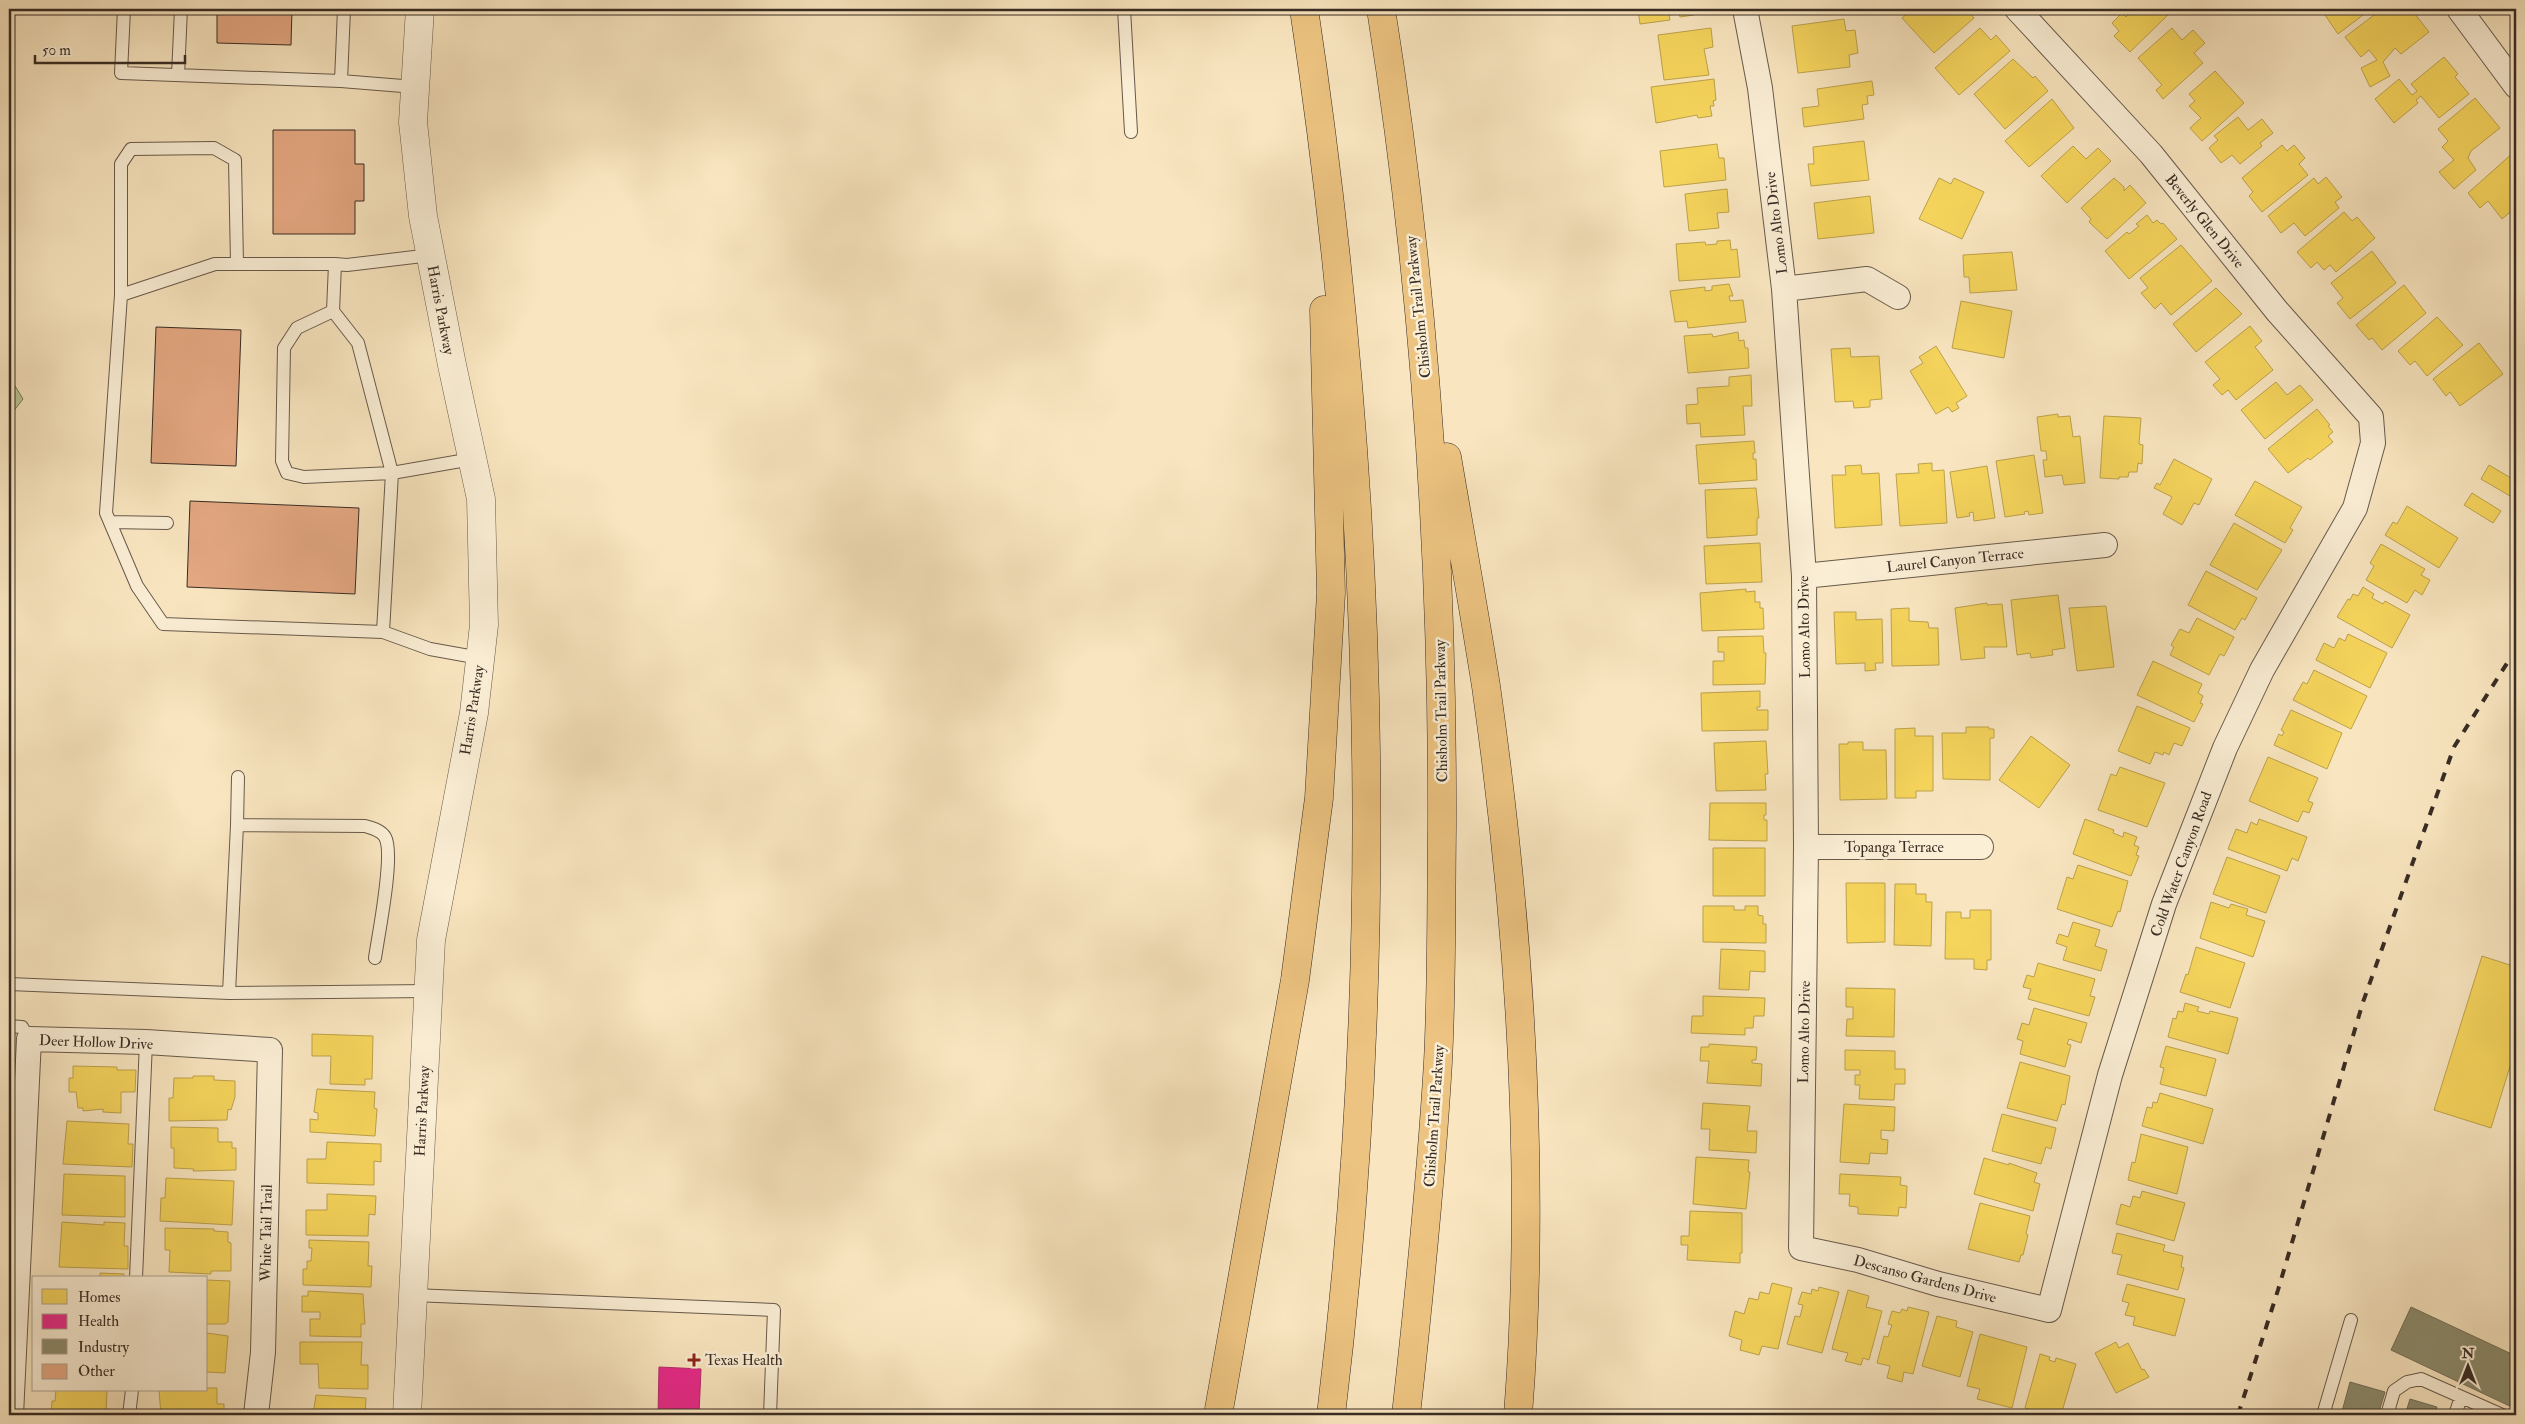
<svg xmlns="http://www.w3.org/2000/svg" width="2525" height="1424" font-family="'IM FELL Double Pica',serif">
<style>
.green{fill:#bbc694;stroke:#7a795c}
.homes{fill:#f6d55c;stroke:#bda24b}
.health{fill:#e7298a;stroke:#b22a6b}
.industry{fill:#8c8c6e;stroke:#736f58}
.building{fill:#e4a882;stroke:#382c24}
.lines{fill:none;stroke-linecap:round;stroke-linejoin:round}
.service-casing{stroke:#685a4b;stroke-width:14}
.minor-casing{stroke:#685a4b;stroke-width:26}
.tertiary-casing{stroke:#685a4b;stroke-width:29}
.motorway-casing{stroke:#382c24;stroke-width:29}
.service{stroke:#fbefd6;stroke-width:12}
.minor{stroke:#fbefd6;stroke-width:24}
.tertiary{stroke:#fbefd6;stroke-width:28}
.motorway{stroke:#ecc380;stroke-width:28}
.rail{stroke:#382c24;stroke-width:4;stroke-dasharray:9 9;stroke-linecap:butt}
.poi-dot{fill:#8f2418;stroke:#fbefd6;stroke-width:2}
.labels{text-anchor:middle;stroke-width:5;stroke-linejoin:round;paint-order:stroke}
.street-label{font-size:15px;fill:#382c24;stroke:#fbefd6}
.poi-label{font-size:15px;fill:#382c24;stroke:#fbefd6;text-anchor:start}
</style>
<rect width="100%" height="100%" fill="#f9e6c0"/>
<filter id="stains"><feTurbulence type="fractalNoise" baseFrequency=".004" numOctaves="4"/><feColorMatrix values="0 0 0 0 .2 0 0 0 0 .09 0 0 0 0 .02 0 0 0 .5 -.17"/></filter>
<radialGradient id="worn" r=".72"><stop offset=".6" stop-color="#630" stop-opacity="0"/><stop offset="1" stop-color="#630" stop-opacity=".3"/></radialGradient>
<path class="green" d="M9,376L23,399L9,417Z"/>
<path class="homes" d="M1638,9H1693L1694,15L1680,17L1679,14L1669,15L1670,20L1640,24Z
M1789,9H1829L1790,14Z
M1912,9H1970L1969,12L1974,18L1934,53L1902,18Z
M2134,9H2167L2171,12L2130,52L2114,36L2119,31L2112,23L2122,13L2126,17Z
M2334,9H2357L2363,15L2338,34L2325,15Z
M2382,9H2411L2429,32L2401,54L2395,48L2383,62L2390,76L2370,87L2361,68L2377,60L2369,50L2361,57L2345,37Z
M2505,9H2516V23Z
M1844,19L1846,31L1855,30L1858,53L1849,55L1850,67L1798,73L1792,26Z
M1711,28L1713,47L1704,49L1709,75L1664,80L1658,35Z
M1980,28L1991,40L1996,35L2010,51L1959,95L1935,68Z
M2172,28L2182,40L2193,30L2205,43L2194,53L2203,63L2163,99L2156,90L2162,85L2138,58Z
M2444,57L2458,74L2455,77L2469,94L2439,118L2421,96L2416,100L2418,103L2394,123L2375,99L2399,79L2412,95L2417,91L2411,84Z
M2013,59L2033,78L2035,76L2048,91L2005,129L1974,94Z
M2215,71L2244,103L2202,141L2190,128L2201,118L2189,106L2195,101L2189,94Z
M1714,79L1716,100L1713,101L1714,106H1710L1712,116L1698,118L1697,115L1656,123L1651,87Z
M1872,81L1874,95L1867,96L1868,104L1862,105L1864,119L1804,127L1802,108L1819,106L1817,89Z
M2475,98L2500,128L2471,151L2468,158L2476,170L2454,189L2439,172L2454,160L2442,147L2448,141L2438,129Z
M2052,99L2074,128L2029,167L2005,141Z
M2238,117L2248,130L2262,119L2273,133L2260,143L2262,146L2240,164L2232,155L2221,163L2209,148L2218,140L2214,136Z
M1864,141L1869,180L1811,186L1808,164H1814L1813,147Z
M1717,144L1719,158H1724L1726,180L1664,187L1660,151Z
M2282,145L2287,151L2294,145L2305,158L2299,164L2308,175L2262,212L2249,196L2253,192L2242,178Z
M2073,146L2086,159L2098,148L2111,161L2067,203L2041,176Z
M2515,151L2516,207L2502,219L2488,201L2480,208L2468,193Z
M2326,177L2342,197L2335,202L2339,208L2305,236L2294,223L2281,233L2268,216L2314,178L2318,184Z
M1939,178L1951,184L1954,178L1984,192L1962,239L1919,219Z
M2114,178L2124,187V191L2130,185L2146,203L2107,239L2089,222L2091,219L2081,208Z
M1727,189L1729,212L1717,213L1719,228L1689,231L1685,194Z
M1870,196L1874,233L1818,239L1814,203Z
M2344,212L2352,221L2357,217L2375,238L2336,272L2330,265L2324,270L2317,262L2311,268L2297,252Z
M2147,215L2153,223L2157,220L2161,224L2163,223L2177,239L2129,279L2105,251L2127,232L2129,234L2139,226L2136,224Z
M1730,240L1731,250L1737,249L1740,277L1679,281L1676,244L1705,242L1706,245L1717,244V241Z
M2181,245L2212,281L2171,315L2161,303L2155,309L2141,293L2148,288L2140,278Z
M2372,251L2396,283L2350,319L2337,303L2343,298L2331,283Z
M2012,252L2017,290L1970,293L1969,277H1964L1963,255Z
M1729,284L1733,296H1729L1730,301L1743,300L1746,322L1688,328L1687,321L1675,322L1670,291L1705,287V291L1712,290V286Z
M2404,285L2426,313L2382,350L2372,338L2369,340L2356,325Z
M2216,288L2242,314L2196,352L2173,324Z
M1961,301L2012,311L2004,358L1952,348Z
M2437,317L2463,345L2427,376L2415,361L2410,365L2398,351Z
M2250,326L2262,341L2255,347L2273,370L2236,400L2228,390L2222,395L2213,385L2220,379L2205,362Z
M1738,332L1739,341L1744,340L1745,348H1748L1749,368L1688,373L1684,336L1712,334L1713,337Z
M2479,343L2503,374L2460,406L2450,392L2446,396L2433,379Z
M1936,346L1967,396L1956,403L1959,408L1952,412L1948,407L1936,414L1910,371L1923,363L1919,357Z
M1850,348L1851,357L1879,356L1882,399L1870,400V407L1854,408L1853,401L1835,402L1831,349Z
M1751,375L1752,406H1743L1745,435L1701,437L1700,423L1687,424L1686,405L1698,404L1697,388L1729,386V377Z
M2276,382L2287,395L2300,385L2313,400L2265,439L2241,410Z
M2317,409L2330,425L2328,426L2333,432L2328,436L2333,442L2310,460L2308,458L2288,473L2268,449Z
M2058,414V417L2070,416L2073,437L2080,436L2085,483L2064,485L2062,475L2045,477L2043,460H2047L2046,451H2041L2037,417Z
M2104,416L2141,418L2139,444L2143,445L2142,464L2138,463L2137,472H2129L2128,477H2119V479L2100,478Z
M1754,441L1755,453H1753V459H1756L1757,480L1699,484L1696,445Z
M2034,455L2043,513L2029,515L2028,511L2024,512L2025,514L2005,517L1996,461Z
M2174,459L2212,479L2199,505L2194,503L2182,525L2163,514L2172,497L2154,488L2157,483L2160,485Z
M1932,463V471L1944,470L1947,523L1900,526L1896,474L1919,473L1918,464Z
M1861,465L1862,474L1879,473L1882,525L1835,528L1832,475H1846L1845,466Z
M2489,465L2516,481L2510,496L2481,479Z
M1987,466L1995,518L1974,521L1973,512L1969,513L1970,516L1957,518L1950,472Z
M2255,481L2302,507L2290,528L2293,530L2285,543L2235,515Z
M1756,488L1759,518H1757V535L1707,538L1705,490Z
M2472,493L2501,511L2493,523L2464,505Z
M2407,506L2458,538L2439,568L2385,535L2393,522L2397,524Z
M2234,523L2282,550L2257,590L2210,565Z
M1760,543L1762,582L1706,584L1704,546Z
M2381,544L2425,569L2421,575L2430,580L2422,595L2415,590L2407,603L2366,580L2374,566L2370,563Z
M2206,571L2257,598L2245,620L2242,618L2235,630L2188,605Z
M2363,587L2374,594L2372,598L2383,604L2385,601L2410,615L2392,648L2337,617L2348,599L2350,600L2353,594L2358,596Z
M1746,589V592L1755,591V602H1760V608H1763L1764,629L1702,631L1700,593Z
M2058,595L2065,648L2052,650L2053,655L2031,658L2030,653L2017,655L2011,600Z
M1987,603V605L2002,604L2007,647H1984L1985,658L1961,660L1955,608Z
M2106,606L2114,667L2077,671L2069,608Z
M1909,608V621L1928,622L1929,628H1938L1939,665L1892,666L1891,609Z
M1834,612H1856V620L1882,619L1883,663H1875L1876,670L1865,671V663L1836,664Z
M2197,618L2234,637L2224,656L2220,654L2209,675L2170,655L2174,647L2171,645L2180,629L2189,633Z
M2348,634L2387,653L2370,688L2316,660L2324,643L2334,648L2339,638L2345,641Z
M1763,636L1764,653H1766L1765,684L1713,685V661H1724V652H1718V637Z
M2153,661L2202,684L2198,693L2203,696L2200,703L2203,704L2194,722L2137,695Z
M2314,670L2367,696L2351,729L2293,700L2303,682L2307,684Z
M1760,691V707H1757V710H1768V730L1702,731L1701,693Z
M2137,706L2190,728L2182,746L2174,743L2169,755L2164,752L2163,755L2155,752L2150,764L2118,751Z
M2291,710L2342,733L2327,769L2274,745L2279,734L2282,736L2284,732L2281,730Z
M1966,727H1989V729H1994V738H1990V780L1943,779L1942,733H1966Z
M1915,728V736H1933V791H1916V798H1895V729Z
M2031,736L2070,765L2039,808L1999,780Z
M1766,741L1768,774H1765L1766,790L1716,791L1714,743Z
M1848,742H1863V750H1886L1887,799L1840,800L1839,744H1848Z
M2268,757L2318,778L2308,801L2313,803L2309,813L2303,811L2298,822L2249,801Z
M2120,767L2165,783L2147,827L2098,810L2111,774L2116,776Z
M1710,803H1766V815H1764V820H1767V841L1709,840Z
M2085,819L2114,830L2113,833L2123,837L2124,832L2137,837L2134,845L2139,847L2136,855L2139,856L2131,876L2073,854Z
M2259,819L2307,837L2298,861L2292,858L2287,871L2228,849L2236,829L2247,833L2251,822L2257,825Z
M1713,848H1765V896H1713Z
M2227,857L2280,876L2266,913L2213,894Z
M2078,865L2128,881L2120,912L2118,911L2112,927L2057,909L2067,877L2073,879Z
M1846,883H1885V942L1847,943Z
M1895,884H1916V894H1926V902H1932L1931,946L1894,945Z
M2211,902L2229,908L2231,904L2248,909L2246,915L2265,921L2253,957L2200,938Z
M1703,906H1734V910H1745V906H1758V915L1763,916V924H1766V943L1703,942Z
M1970,910H1991V960H1987V970L1974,969V959H1945L1946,912H1961V918H1970Z
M2073,922L2100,930L2095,946L2107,950L2101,971L2063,960L2067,947L2056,943L2059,934L2068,937Z
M2196,947L2245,963L2230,1008L2180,992L2186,974L2188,975Z
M1721,949L1765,951V972L1750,971L1749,990L1719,989Z
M2482,956L2516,967V1047L2491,1128L2434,1110Z
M2038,963L2095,979L2090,996L2095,997L2089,1016L2028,999L2031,989L2023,987L2027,975L2034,977Z
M1846,988L1895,989L1894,1037L1846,1036L1847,1019H1853V1007H1846Z
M1703,996L1765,998L1764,1016H1754L1753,1028H1745V1035L1691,1033L1692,1016H1703Z
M2185,1003L2199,1007L2197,1011L2209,1014L2210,1011L2238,1018L2228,1054L2168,1037L2173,1018L2176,1019L2178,1011L2183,1012Z
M2034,1008L2087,1023L2081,1043L2069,1039L2067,1044L2071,1045L2065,1067L2020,1054L2023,1041L2017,1039L2022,1023L2029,1025Z
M312,1034L373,1036L372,1079H365V1085L330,1084L331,1056H312Z
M1709,1044L1757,1047L1756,1060H1752V1063L1762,1064L1761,1086L1707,1083L1709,1061H1700L1701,1047H1709Z
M2166,1046L2216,1059L2206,1096L2160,1084L2164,1068L2160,1067Z
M1845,1050L1895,1051V1069H1905V1084H1895L1894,1100L1859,1099L1860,1085H1855V1075H1860V1070H1845Z
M2020,1062L2070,1076L2065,1105L2062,1104L2057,1121L2007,1108Z
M73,1066L117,1067V1070H136L135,1092H121V1113L103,1112V1109L83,1111V1108H78L76,1092H69V1078H73Z
M193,1076H214V1080L235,1081V1097L231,1110L228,1109L227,1120L169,1121V1098H173L174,1078H193Z
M317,1089L375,1092L374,1108L377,1109L375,1136L310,1132V1119L318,1120V1113L314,1112Z
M2160,1093L2213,1109L2203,1144L2142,1126L2147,1107L2152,1108L2153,1102L2157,1103Z
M1703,1103L1750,1106L1747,1131H1757L1756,1153L1709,1150L1710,1129H1701Z
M1844,1104L1895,1107L1894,1131L1881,1130V1139L1888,1140L1887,1154L1870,1153L1869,1164L1840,1162Z
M2002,1114L2056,1128L2051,1149L2046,1147L2041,1164L1992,1151Z
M67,1121L129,1124L128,1144H133L132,1167L63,1164Z
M171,1127L218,1128V1142H232V1148H236V1170L193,1171L194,1169L174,1168V1148H171Z
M2141,1134L2188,1147L2177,1194L2128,1180L2132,1162L2135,1163Z
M327,1142L381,1144V1162L374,1161V1185L307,1183V1159H326Z
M1696,1157L1749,1160L1748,1172H1750L1746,1209L1693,1204Z
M1984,1158L2009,1165V1163L2037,1173L2034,1182L2040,1184L2033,1211L1974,1194Z
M64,1174L125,1176V1217L62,1215Z
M1840,1174L1901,1177L1900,1185L1907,1186L1906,1208L1899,1207L1898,1216L1858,1214V1207L1849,1206L1850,1194H1839Z
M166,1178L234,1181L232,1225L160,1221L161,1198H165Z
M2142,1191L2185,1203L2174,1241L2116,1224L2121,1204L2130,1207L2133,1196L2140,1198Z
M327,1194L376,1196L375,1215L369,1214L368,1236L306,1235V1210H327Z
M1980,1203L2030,1216L2026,1234L2028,1235L2023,1255H2021L2019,1262L1968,1249Z
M1690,1211L1742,1213V1253H1740V1263L1687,1260L1688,1245H1681V1236H1689Z
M62,1222L104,1225V1222L125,1223L124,1246H128V1269L59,1267Z
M165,1228L214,1229V1231L228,1232V1242L231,1243V1271H211V1274L169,1272L170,1250H165Z
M2117,1233L2165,1245L2163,1251L2183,1256L2181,1267L2184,1268L2178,1290L2117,1274L2122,1255L2112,1253Z
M309,1240L369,1242L368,1266H372L371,1287L303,1285V1269H307V1261H311L312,1248H309Z
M100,1273L124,1274V1278H100Z
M206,1280L230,1281L228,1322L225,1324H206Z
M1772,1283L1792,1288L1778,1349L1762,1346L1759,1355L1740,1350L1742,1340L1729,1336L1735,1311L1744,1314L1749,1298L1758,1300L1760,1292L1769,1294Z
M2127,1284L2185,1299L2175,1336L2133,1325L2135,1317L2125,1315L2129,1303L2122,1301Z
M1819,1287L1839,1292L1822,1353L1787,1344L1795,1316L1800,1317L1803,1305L1798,1304L1802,1292L1811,1294L1812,1289L1818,1291Z
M1848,1290L1869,1296L1866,1307L1882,1311L1869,1360L1863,1358L1861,1365L1845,1361L1848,1353L1832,1349Z
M308,1291L363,1294L365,1324H361V1337L310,1336V1319H320V1312H302V1296H308Z
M1908,1307L1929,1312L1913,1374L1904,1372L1902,1382L1887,1378L1890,1366L1877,1363L1884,1336L1888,1337L1892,1325L1888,1324L1892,1311L1900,1313L1902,1309L1907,1311Z
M1937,1316L1957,1321L1956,1327L1973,1332L1960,1377L1922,1366Z
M206,1333L228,1336L225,1373L206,1372Z
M1980,1334L2027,1347L2012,1408L1977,1399L1980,1389L1967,1386Z
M300,1342H362L361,1365H368V1389L319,1388L318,1364H300Z
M2116,1342L2119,1348L2128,1343L2142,1370L2144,1369L2149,1377L2116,1393L2095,1353Z
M2040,1354L2050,1357L2049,1360L2055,1362L2056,1358L2076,1364L2061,1415H2050L2025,1408Z
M206,1388H217V1404H224V1415H161L159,1390H206Z
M56,1390H107L106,1415H51L52,1401H55Z
M316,1395L366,1398L365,1415H313Z"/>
<path class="health" d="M659,1367L701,1369L699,1415H658Z"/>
<path class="industry" d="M2411,1307L2516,1356V1409L2391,1350Z
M2350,1382L2385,1392L2378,1415H2341Z
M2410,1399L2437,1407L2434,1415H2405Z"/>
<path class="building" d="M217,9H292L291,45L217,43Z
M273,130H355V164H364V201H355V234H273Z
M156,327L241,330L236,466L151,463Z
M190,501L359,508L355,594L187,587Z"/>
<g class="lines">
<defs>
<path id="service" d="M124,9L121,73L341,81
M344,9L341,81L415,87
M1124,9L1131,132
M178,75L181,9
M237,264L235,160L214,148L131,149L121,164V295L215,264H335L347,265L431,255
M121,295L106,513L137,586L163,624L383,632L430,649L480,658
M333,311L297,328L284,348L282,461L287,473L304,477L392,473L358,343L333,311L335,264
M110,522L167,523
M383,632L392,473L472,459
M237,825L238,777
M9,984L229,993L429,991
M229,993L237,825L365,826C372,828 381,830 385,837C395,854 378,936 375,958
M9,1026L22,1027L29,1039
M136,1278L146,1042
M413,1295L774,1310L770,1415
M129,1415L132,1390
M2323,1415L2351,1320
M2387,1415L2394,1391L2407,1382L2421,1379L2502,1415
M2455,1415L2461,1397"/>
<path id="minor" d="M1745,9L1760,88L1784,289L1804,576L1806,847L1801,1248L1858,1260L1938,1284L2049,1310L2110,1075L2164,904L2225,748L2262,670L2355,508L2373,443L2371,417L2277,311L2151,154L2017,9
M2459,9L2516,86
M1784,289L1867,279L1898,297
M1804,576L2105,545
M1806,847H1981
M11,1415L29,1039L146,1042L270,1050L263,1352L256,1415"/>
<path id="tertiary" d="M407,1415L431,940L474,713L484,625L481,499L452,365L423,216L413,122L420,9"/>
<path id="motorway" d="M1304,9C1374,474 1388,948 1331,1415
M1381,9C1424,280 1443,553 1442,828C1441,906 1442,984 1438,1062C1431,1180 1419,1298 1406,1415
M1447,457C1460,533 1474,610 1486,686C1520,927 1537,1173 1518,1415
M1218,1415L1295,980L1319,798L1331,593L1324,310"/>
</defs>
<use href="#service" class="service-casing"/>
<use href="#minor" class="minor-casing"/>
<use href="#tertiary" class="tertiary-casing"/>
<use href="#motorway" class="motorway-casing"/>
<use href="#service" class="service"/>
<use href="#minor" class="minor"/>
<use href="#tertiary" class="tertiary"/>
<use href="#motorway" class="motorway"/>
<path class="rail" d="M2238,1415L2278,1290L2363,1002L2454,747L2516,649"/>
</g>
<path class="poi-dot" d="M691.5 1352.5h5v5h5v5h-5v5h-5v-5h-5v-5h5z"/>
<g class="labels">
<g class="street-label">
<text transform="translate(2205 221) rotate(51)" y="5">Beverly Glen Drive</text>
<text transform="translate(1776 223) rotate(-97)" y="5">Lomo Alto Drive</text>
<text transform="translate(1418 307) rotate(-96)" y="5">Chisholm Trail Parkway</text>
<text transform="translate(441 310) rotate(79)" y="5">Harris Parkway</text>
<text transform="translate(1955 560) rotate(-6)" y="5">Laurel Canyon Terrace</text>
<text transform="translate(1804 627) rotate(-91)" y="5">Lomo Alto Drive</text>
<text transform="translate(472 710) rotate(-81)" y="5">Harris Parkway</text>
<text transform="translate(1441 711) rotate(-91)" y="5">Chisholm Trail Parkway</text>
<text x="1894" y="852">Topanga Terrace</text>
<text transform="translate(2181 864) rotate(-70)" y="5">Cold Water Canyon Road</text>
<text transform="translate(1804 1032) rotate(-89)" y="5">Lomo Alto Drive</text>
<text transform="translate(96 1042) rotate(2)" y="5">Deer Hollow Drive</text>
<text transform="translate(422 1111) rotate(-87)" y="5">Harris Parkway</text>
<text transform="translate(1434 1116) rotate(-86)" y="5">Chisholm Trail Parkway</text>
<text transform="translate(266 1233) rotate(-89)" y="5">White Tail Trail</text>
<text transform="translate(1925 1279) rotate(15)" y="5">Descanso Gardens Drive</text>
</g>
<g class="poi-label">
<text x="705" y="1365">Texas Health</text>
</g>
</g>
<rect width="2525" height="1424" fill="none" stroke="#f9e6c0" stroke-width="30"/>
<rect x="10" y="10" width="2505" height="1404" fill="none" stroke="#382c24" stroke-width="2.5"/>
<rect x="15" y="15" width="2495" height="1394" fill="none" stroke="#382c24"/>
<rect x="32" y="1276" width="175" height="115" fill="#fbefd6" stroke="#ada18f"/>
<rect x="42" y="1289" width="25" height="15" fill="#f6d55c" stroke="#ada18f"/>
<text x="78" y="1302" font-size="15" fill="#382c24">Homes</text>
<rect x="42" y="1314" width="25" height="15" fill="#e7298a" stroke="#ada18f"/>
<text x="78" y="1326" font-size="15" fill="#382c24">Health</text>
<rect x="42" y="1339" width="25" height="15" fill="#8c8c6e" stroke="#ada18f"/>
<text x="78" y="1352" font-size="15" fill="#382c24">Industry</text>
<rect x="42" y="1364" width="25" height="15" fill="#e4a882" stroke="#ada18f"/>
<text x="78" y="1376" font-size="15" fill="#382c24">Other</text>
<g transform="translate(2468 1366)" stroke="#fbefd6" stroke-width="4" paint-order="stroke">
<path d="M0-4L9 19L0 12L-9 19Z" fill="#382c24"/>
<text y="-8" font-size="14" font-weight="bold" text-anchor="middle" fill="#382c24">N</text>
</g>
<path d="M35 55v8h150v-8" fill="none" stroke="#382c24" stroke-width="2.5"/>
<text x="42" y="55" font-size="15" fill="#382c24" stroke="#fbefd6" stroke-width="4" paint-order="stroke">50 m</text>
<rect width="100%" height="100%" filter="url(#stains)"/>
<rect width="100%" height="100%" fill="url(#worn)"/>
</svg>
